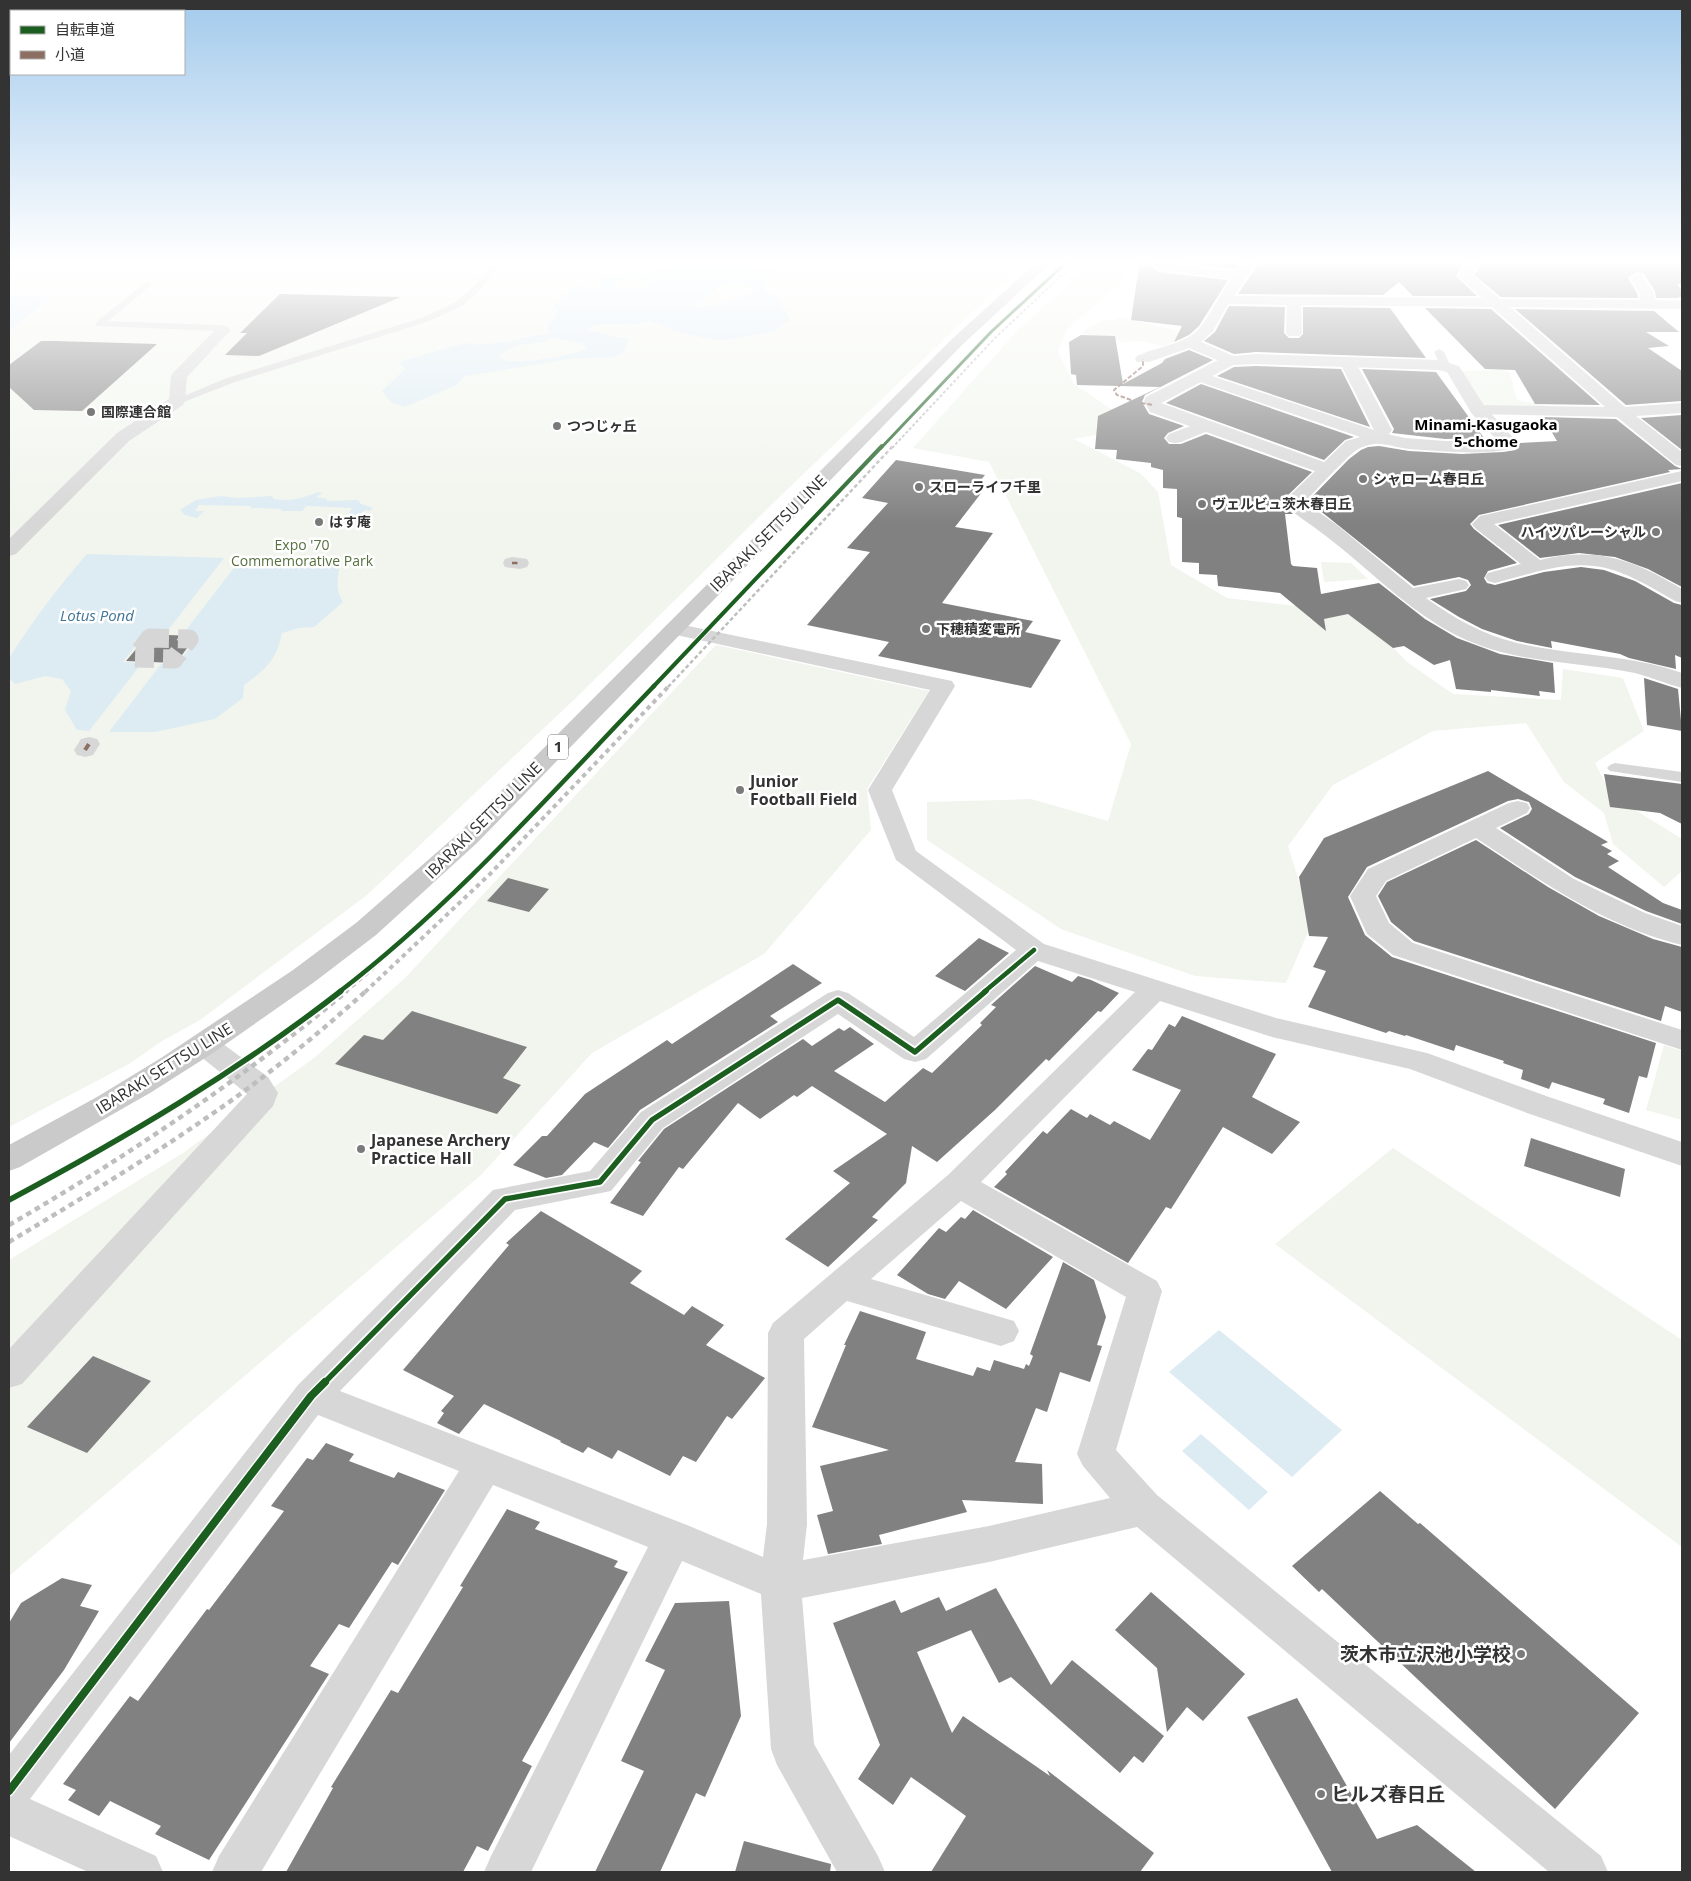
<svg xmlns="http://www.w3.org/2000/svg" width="1691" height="1881" font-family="'Open Sans','Noto Sans JP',sans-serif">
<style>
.green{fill:#f1f5ed}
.water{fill:#ddebf3;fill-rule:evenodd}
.building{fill:#818181}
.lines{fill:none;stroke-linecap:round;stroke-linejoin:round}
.pedestrian-tunnel{stroke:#d6d6d6;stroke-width:19;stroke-dasharray:19 9;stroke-linecap:butt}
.service{fill:#d7d7d7;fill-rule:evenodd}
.pedestrian{fill:#d7d7d7;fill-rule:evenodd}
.minor{fill:#d7d7d7;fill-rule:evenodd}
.tertiary{fill:#d7d7d7;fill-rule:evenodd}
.primary{fill:#cacaca;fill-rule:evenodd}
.rail-far3{stroke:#bebebe;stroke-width:2;stroke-dasharray:3 2;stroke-linecap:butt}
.rail-far2{stroke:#bebebe;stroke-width:2.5;stroke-dasharray:4 2.5;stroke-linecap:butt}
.rail-far1{stroke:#bebebe;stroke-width:4;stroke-dasharray:4.5 4;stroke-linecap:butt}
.rail{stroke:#bebebe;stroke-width:4.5;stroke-dasharray:5.5 4.5;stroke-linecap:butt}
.quiet-far2{stroke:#8d6e63;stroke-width:2;stroke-dasharray:4.5 2;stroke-linecap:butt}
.quiet-far1{stroke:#8d6e63;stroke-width:2.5;stroke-dasharray:5.5 2.5;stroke-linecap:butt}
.quiet{stroke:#8d6e63;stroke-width:4;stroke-dasharray:7 4;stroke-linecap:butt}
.cycleway-far4-casing{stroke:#fff;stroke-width:5}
.cycleway-far3-casing{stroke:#fff;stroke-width:6}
.cycleway-far2-casing{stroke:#fff;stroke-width:8}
.cycleway-far1-casing{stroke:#fff;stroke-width:9}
.cycleway-casing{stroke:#fff;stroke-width:11}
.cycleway-far4{stroke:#1b5e20;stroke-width:3}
.cycleway-far3{stroke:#1b5e20;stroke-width:4}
.cycleway-far2{stroke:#1b5e20;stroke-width:4.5}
.cycleway-far1{stroke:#1b5e20;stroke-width:5.5}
.cycleway{stroke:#1b5e20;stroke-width:8}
.poi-dot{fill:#7a7a7a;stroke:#fff;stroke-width:2}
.labels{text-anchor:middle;stroke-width:5;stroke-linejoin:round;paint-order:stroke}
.far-poi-label{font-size:14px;font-weight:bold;fill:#333;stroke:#fff;text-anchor:start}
.far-park-label{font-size:14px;fill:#56703f;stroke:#fff}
.far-neighbourhood-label{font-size:15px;font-weight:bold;fill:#000;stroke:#fff}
.far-water-label{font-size:15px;font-style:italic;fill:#3f7597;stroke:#fff}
.shield{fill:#fff;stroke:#707070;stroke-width:1}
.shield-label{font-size:15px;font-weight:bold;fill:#333}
.street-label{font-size:16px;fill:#333;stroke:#fff}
.poi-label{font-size:16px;font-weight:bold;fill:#333;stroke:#fff;text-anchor:start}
.near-poi-label{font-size:19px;font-weight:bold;fill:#333;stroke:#fff;text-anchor:end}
</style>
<rect width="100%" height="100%" fill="#fff"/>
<path class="green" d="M9,260H1033L1004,282L770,506L580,694L367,895L200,1020L162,1041L129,1064L9,1127Z
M1095,260H1126L1124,280L1067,329L1058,352L1074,384L1138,427L1074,439L1140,473L1158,492L1171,565L1227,598L1297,606L1311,620L1359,612L1407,662L1453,694L1561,700L1563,669L1623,678L1644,731L1595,763L1611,795L1682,839V871L1664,887L1613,844L1604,813L1564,782L1526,723L1433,731L1333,785L1288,846L1312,923L1286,983L1195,976L1061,929L927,840V802L1031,799L1108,821L1131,744L989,462L913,448L1016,332Z
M1121,317L1185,333L1183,339L1163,346L1141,341L1124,342L1080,333L1103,320H1114Z
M1501,370L1509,372C1514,383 1512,389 1518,400L1557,408L1487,406L1483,404L1461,371Z
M1321,562L1351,563L1368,579L1324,582Z
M716,645L929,691L867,789L871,830L764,954L592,1053L481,1175L9,1576V1260L183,1153L314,1058L404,979Z
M1664,1045L1682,1051V1120L1646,1110Z
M1393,1148L1682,1340V1547L1275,1244Z"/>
<path class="water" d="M668,260H799L797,268L775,271L774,276L764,279V292L779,299L790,320L774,331L741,338L718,341L675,331L650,321L634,325L602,324L585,329L630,340L622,354L614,357L569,359L465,376L457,385L405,407L392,403L382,391L405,369L399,362L465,343C493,348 521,337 549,333L547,325L554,319L558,310L553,307L577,284L591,288L599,286L601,279L627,274L647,275ZM628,278L655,281C646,289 626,291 614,287L616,283ZM735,280L748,283L754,293L734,301L696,308L697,304L716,290V288ZM554,338L584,344L587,349C571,355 511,368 498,357C520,338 531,348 554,338Z
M9,296L52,297L9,331Z
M318,492L323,493L316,497L327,499V501L358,500L361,504L373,508L370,511L365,510L359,515L360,517L355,526L339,528L352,508L306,506L302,511H281L282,509L251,508V506L199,505L195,511H204L197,518L185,515L180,510L196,500L221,496L237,498L272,496L274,499C289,502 304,498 318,492Z
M87,554L224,558L165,634L146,633L123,662L142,663L89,731L77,730L65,710L71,691L62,679L45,676L15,684L9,678V660L11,655C34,619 59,586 87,554Z
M240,560L339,563C339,578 334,588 343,602L314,627L299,628L282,633C276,661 266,669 244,685L243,698L215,719L155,732H109L161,664H177L199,636L183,634Z
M1219,1330L1342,1430L1292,1477L1169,1372Z
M1201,1434L1268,1492L1249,1510L1182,1451Z"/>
<path class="building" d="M1140,260H1243L1236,269L1159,260L1152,262L1150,266L1159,272L1228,280L1199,326L1189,335L1174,342L1182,326L1131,320Z
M1261,260H1466L1456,276L1477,296H1413L1399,282L1383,295L1238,294Z
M1484,260H1682V284H1677L1682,291V297H1678L1680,298H1656L1655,291L1644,274L1637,272L1628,278L1637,293L1638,298L1501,297L1474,275Z
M280,294L401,297L259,356L225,355L247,333H240Z
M1229,306L1285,307L1284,333L1289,338H1299L1303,334V307L1390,308L1426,358L1256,352L1234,354L1204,341L1215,332Z
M1425,308L1491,309L1600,405L1535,404L1515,370L1485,369Z
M1515,309L1654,311L1679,332H1646L1669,346L1648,348L1682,371V401L1626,405Z
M1081,335L1115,336L1123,384L1162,363L1165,359L1189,350L1213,360L1145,395L1142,402L1149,414L1184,426L1168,433L1164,438L1169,444H1181L1206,434L1312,472L1285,498L1282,504L1293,514H1285L1291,564L1293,566L1317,568L1321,594L1379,583L1425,619L1457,638L1500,654L1553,663L1555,693L1539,691L1540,696L1491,690V692L1456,689L1450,660L1434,665L1404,646L1393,648L1348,614L1324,619L1326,631L1280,593L1218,586L1217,575L1199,574V563L1182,562V518L1177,517V489L1163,488V470L1151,467V463L1116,459L1117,450L1095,449L1098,416L1160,387L1077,385L1076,375L1071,374L1069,342Z
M41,341H55L157,344L82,411L34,410L9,387V365Z
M1256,366L1341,369L1370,427L1217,376L1234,367Z
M1362,369L1436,372L1484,438L1445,439L1392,433L1394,429Z
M1201,384L1354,437L1345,440L1324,460L1166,403Z
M1682,415V450L1641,418Z
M1543,417L1616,419L1675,466L1682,469L1668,470L1670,472L1479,515L1470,524L1474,529L1517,563L1488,571L1484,578L1487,583L1495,585L1544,572L1581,567L1604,570L1635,581L1674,603L1682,605V658L1675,655L1676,669L1629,658L1620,654L1551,641L1552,648L1517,641L1482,629L1459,617L1430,599L1466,591L1471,585L1468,580L1459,577L1414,586L1308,501L1349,459L1361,450L1368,447L1379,446L1409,451L1462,454L1503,452L1516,450L1520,443L1557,441Z
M896,460L985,475L973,490L982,492L955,527L993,533L942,603L1033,621L1025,632L1061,640L1031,688L878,656L889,642L807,625L870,552L847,548L888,503L862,498Z
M1682,483V587L1648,569L1615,557L1579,553L1540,558L1498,525Z
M148,635H168L196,636L176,663L126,661Z
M1644,678L1678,689L1682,731L1647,725Z
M1488,771L1608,842L1601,845L1612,851L1607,854L1619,861L1608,867L1663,903L1682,910V924L1646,911L1575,877L1500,828L1529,814L1532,809L1529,802L1518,799L1508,801L1367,867L1348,897L1365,935L1392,957L1656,1043L1647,1078L1639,1076L1629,1113L1603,1104L1605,1099L1552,1082L1549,1089L1521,1079L1523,1070L1503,1063L1504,1061L1456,1045L1454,1051L1406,1035L1405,1036L1389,1031L1386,1033L1308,1007L1326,971L1313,967L1328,937L1309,936L1299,877L1324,838Z
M1604,774L1682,784V824L1660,813L1610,807Z
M1476,840L1548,887L1599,916L1653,939L1682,947V1012L1665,1006L1661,1021L1414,941L1391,922L1378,896L1387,882Z
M508,878L549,889L529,912L487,901Z
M979,938L1009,953L965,991L935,976Z
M793,964L822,983L770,1016L778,1022L640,1110L608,1148L594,1142L562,1175L546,1178L513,1165L542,1136H547L585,1094L667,1040L672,1044Z
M1035,966L1072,982L1078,976L1091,980L1119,993L1101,1012L1098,1011L1049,1061L1046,1059L995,1110L937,1162L912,1146L906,1183L872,1217L878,1220L828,1267L785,1239L850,1183L833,1171L887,1134L812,1086L797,1097L794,1095L760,1119L738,1103L683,1169L679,1167L643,1216L610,1203L641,1162L638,1161L664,1129L803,1039L812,1046L839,1028L844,1031L850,1027L874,1044L834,1071L885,1102L923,1068L932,1073L982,1025L980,1023L996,1007L991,1005Z
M412,1011L527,1047L503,1078L521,1085L497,1114L335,1064L364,1035L383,1040Z
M1182,1016L1276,1054L1252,1097L1300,1122L1272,1154L1223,1127L1171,1209L1166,1207L1128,1263L994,1187L1007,1174L1005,1172L1043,1131L1047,1134L1071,1109L1087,1118L1090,1114L1110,1125L1114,1121L1150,1140L1181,1090L1132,1070L1148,1049L1152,1050L1169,1024L1175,1027Z
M1531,1138L1625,1169L1620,1197L1524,1166Z
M973,1210L1053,1257L1006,1309L959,1281L945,1299L928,1294L897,1275L939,1228L946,1232L961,1217L965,1219Z
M541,1211L642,1271L630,1283L684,1315L692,1306L724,1325L706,1345L765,1378L732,1419L727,1416L696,1462L683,1456L670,1476L618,1450L612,1459L588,1447L583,1453L560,1442L561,1441L484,1404L459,1434L437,1423L444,1413L441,1411L454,1396L403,1370L509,1245L506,1243Z
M1063,1262L1094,1280L1106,1317L1097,1345L1102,1346L1090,1382L1060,1372L1047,1412L1036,1408L1015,1462L1042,1464L1043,1504L962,1500L967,1512L879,1535L882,1544L828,1554L817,1515L833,1511L820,1466L889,1450L812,1427L846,1345H844L860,1311L926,1332L916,1359L973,1376L977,1367L990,1371L994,1360L1024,1369L1026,1364L1029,1366L1033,1356L1030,1354Z
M93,1356L151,1381L87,1453L27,1427Z
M326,1443L354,1454L349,1461L394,1478L398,1472L445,1490L398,1565L392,1562L349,1628L339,1624L310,1666L329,1674L209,1860L155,1834L161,1826L110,1801L99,1816L68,1800L76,1790L63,1784L130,1696L138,1701L207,1609L209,1610L284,1511L271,1506L307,1458L313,1460Z
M1380,1491L1418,1524L1420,1523L1639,1713L1555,1809L1322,1589L1319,1592L1292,1566Z
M507,1509L540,1522L535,1529L618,1561L614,1567L628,1572L522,1761L532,1766L488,1851L477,1846L463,1872H286L333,1788L331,1787L391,1690L398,1693L463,1587L460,1586Z
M62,1578L92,1585L80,1606L99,1611L64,1670L9,1743V1623L21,1603Z
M996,1588L1051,1685L1072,1660L1164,1736L1143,1763L1134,1756L1120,1773L1011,1677L999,1683L971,1630L917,1652L952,1733L963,1716L1050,1776L1047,1770L1154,1853L1140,1872H931L966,1816L911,1777L893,1805L858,1779L880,1745L833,1623L895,1600L901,1613L939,1597L946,1611Z
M1151,1592L1245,1674L1203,1721L1187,1707L1167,1732L1157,1668L1115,1630Z
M729,1601L741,1716L705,1797L696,1793L660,1872H595L644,1771L621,1761L665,1670L645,1661L675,1603Z
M1297,1698L1377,1839L1417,1825L1476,1872H1332L1247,1717Z
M744,1841L831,1864L830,1872H735Z"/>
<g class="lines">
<path class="pedestrian-tunnel" d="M150,638L189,639L174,659L135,658Z"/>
<path class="service" d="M494,260H502L481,289L462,306L427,322L235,382L181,403H173L172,401L227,378L421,318L456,302L475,285Z
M146,282L151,285L149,287L108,321L218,325L228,330L223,333L217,331L96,326V322Z
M1439,349L1444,352L1451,367L1450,369H1442L1441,367L1434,352Z
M1615,763L1682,772V782L1610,771L1607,768L1610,765Z"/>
<path class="pedestrian" d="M512,557L527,559L529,563L527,567L520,569L505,567L503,563L505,559Z
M89,737L97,739L100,744L93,755L85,757L77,755L74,750L81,739Z"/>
<path class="minor" d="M1245,260H1259L1234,296L1482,298L1458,276L1468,260H1482L1472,275L1500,299L1640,300L1639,292L1630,278L1637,274L1642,275L1653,292L1655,300L1682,301V309L1510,307L1625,407L1682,403V413L1636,416L1682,452V466L1676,465L1617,417L1472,414L1470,410L1472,406L1478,405L1605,407L1492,307L1301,305L1302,333L1299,336H1289L1286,333L1287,305L1228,304L1213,331L1201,342L1236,357L1238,360L1236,363H1224L1189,348L1149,362H1137L1135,359L1137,356C1156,347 1180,345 1196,332C1207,322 1221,293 1231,279L1159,270L1152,266L1154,263L1159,262L1237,271Z
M223,325L228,327L231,330L228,333L187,377L185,401L183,405L129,441L16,554L9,556V539L117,433L169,399L171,376L173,373L218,327Z
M1348,358L1354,360L1356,363L1392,430L1384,441L1378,442L1372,441L1194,380L1192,377L1194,374H1206L1374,430L1340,363L1342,360Z
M1204,421L1210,422L1213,426L1210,430L1181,442L1175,443L1169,442L1166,438L1169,434Z
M1682,471V481L1494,524L1540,560C1597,546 1634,560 1682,589V603L1675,601C1650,587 1623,569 1594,566C1560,562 1527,575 1495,583L1488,581L1485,577L1488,573L1521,564L1475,528L1472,524L1480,516Z
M1293,497L1300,499L1337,525L1413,588L1459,579L1466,581L1469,585L1466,589L1426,598C1453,618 1484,635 1517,643C1572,656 1629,654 1682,673V688C1666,684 1651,677 1635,673C1576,661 1514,664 1458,636C1414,614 1379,579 1341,548C1323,533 1305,521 1286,507L1284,503L1286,499Z
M674,623L952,681L955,686L892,790L916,851L1044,944L1276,1018L1427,1053L1549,1097L1682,1142V1166L1527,1113L1410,1069L1272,1037L1160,1001L981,1182L1157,1281L1162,1291L1116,1450L1157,1495L1601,1856L1608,1872H1549L1137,1527L989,1562L802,1598L814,1744L878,1856L885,1872H837L777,1765L771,1749L761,1594L682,1561L531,1872H484L491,1856L648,1547L493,1485L261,1872H212L219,1856L459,1471L318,1415L30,1799L156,1856L163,1872H88L9,1836V1755L298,1385L493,1190L590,1171L641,1112L828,993L838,990L848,993L914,1037L1016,950L896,860L868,790L930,690L667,633L663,629L667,625ZM1038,961L1135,992L948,1175L773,1323L768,1333L767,1524L763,1557L687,1525L340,1391L515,1210L611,1191L663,1128L838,1014L904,1059L915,1062L926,1059ZM961,1201L1126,1297L1077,1454L1083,1466L1110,1498L989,1526L803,1560L807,1524L804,1339L847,1301L1001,1346L1014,1341L1019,1331L1014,1321L871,1279Z
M1518,801L1527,803L1530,808L1527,813L1496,828L1574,879L1645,913L1682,926V945C1606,927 1539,880 1476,838L1386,881L1376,896L1389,923L1413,943L1682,1030V1050L1393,955L1367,934L1350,896L1368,869L1509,803Z
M205,1035L215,1038L268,1077L278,1093L273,1106L22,1384L9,1388V1349L247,1094L195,1052L190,1045L195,1038Z"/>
<path class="tertiary" d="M1256,354L1439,360L1459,366L1485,407L1519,444L1516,448C1482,456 1443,451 1409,449C1388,447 1381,439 1360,448C1349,453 1311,496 1300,507L1293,509L1286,507L1284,503L1286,499L1315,471L1150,412L1144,401L1146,397L1224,357ZM1256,364L1438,370L1447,372L1472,414L1497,440L1445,441L1405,438L1378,432L1346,441L1324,462L1161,403L1233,365Z"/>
<path class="primary" d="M1039,260H1054L962,345L477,843L376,935L313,983L213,1053L150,1093L20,1167L9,1171V1145L97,1097L161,1058L293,970L356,923L459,833L952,339Z"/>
<path class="rail-far3" d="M881,448L949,376
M892,448L995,338L1078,260"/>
<path class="rail-far2" d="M653,687L882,446
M668,687L893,446"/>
<path class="rail-far1" d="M345,992C456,899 554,790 654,686
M365,992L490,874L669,686"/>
<path class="rail" d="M9,1225C128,1156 241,1080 347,991
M9,1242C77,1201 146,1160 212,1114C266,1077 317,1035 366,991"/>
<path class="quiet-far2" d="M1131,400L1117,395L1114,390L1143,366V359
M1141,403L1154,405"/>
<path class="quiet-far1" d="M512,563H520"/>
<path class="quiet" d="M85,750L89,744"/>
<defs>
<path id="cycleway-far4" d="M881,448L991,332L1069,260"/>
<path id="cycleway-far3" d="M653,687L882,446"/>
<path id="cycleway-far2" d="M339,992C455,903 553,791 654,686
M984,992L1034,950"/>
<path id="cycleway-far1" d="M9,1200C125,1138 237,1072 341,991
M324,1383L505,1199L600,1182L652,1120L838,1000L915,1052L986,991"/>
<path id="cycleway" d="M9,1791L311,1396L325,1382"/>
</defs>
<use href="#cycleway-far4" class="cycleway-far4-casing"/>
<use href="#cycleway-far3" class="cycleway-far3-casing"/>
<use href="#cycleway-far2" class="cycleway-far2-casing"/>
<use href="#cycleway-far1" class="cycleway-far1-casing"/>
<use href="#cycleway" class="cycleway-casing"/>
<use href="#cycleway-far4" class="cycleway-far4"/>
<use href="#cycleway-far3" class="cycleway-far3"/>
<use href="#cycleway-far2" class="cycleway-far2"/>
<use href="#cycleway-far1" class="cycleway-far1"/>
<use href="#cycleway" class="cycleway"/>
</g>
<linearGradient id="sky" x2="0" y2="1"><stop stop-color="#a3caec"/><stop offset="0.5" stop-color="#fff"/><stop offset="1" stop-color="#fff" stop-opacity="0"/></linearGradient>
<rect width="1691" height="523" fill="url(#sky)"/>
<g class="poi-dot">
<circle cx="91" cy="412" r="5"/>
<circle cx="557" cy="426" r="5"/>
<circle cx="1363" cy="479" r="5"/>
<circle cx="919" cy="487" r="5"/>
<circle cx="1202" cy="504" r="5"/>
<circle cx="319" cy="522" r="5"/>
<circle cx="1656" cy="532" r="5"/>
<circle cx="926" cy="629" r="5"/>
<circle cx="740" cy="790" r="5"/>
<circle cx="361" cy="1149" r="5"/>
<circle cx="1521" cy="1654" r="5"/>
<circle cx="1321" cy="1794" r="5"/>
</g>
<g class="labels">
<g class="far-poi-label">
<text x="101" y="417">国際連合館</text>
<text x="567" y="431">つつじヶ丘</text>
<text x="1373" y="484">シャローム春日丘</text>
<text x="929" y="492">スローライフ千里</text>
<text x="1212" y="509">ヴェルビュ茨木春日丘</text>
<text x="329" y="527">はす庵</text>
<text x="1646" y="537" text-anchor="end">ハイツパレーシャル</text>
<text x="936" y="634">下穂積変電所</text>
</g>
<g class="far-park-label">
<text x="302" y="550">Expo '70<tspan x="302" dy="16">Commemorative Park</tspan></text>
</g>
<g class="far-neighbourhood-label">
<text x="1486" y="430">Minami-Kasugaoka<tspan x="1486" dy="17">5-chome</tspan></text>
</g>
<g class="far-water-label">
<text x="97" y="621">Lotus Pond</text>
</g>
<rect class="shield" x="548" y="734.5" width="20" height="25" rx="4"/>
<g class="shield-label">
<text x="558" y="752">1</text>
</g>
<g class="street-label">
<text transform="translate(768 533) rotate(-45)" y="6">IBARAKI SETTSU LINE</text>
<text transform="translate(483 820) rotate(-45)" y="6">IBARAKI SETTSU LINE</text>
<text transform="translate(164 1068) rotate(-32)" y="6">IBARAKI SETTSU LINE</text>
</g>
<g class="poi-label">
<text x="750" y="787">Junior<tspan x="750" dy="18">Football Field</tspan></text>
<text x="371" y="1146">Japanese Archery<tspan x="371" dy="18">Practice Hall</tspan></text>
</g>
<g class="near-poi-label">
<text x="1511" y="1661">茨木市立沢池小学校</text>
<text x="1331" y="1801" text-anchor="start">ヒルズ春日丘</text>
</g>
</g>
<rect width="1691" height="1881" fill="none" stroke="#333333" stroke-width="20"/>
<rect x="10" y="10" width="175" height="65" fill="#ffffff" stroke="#adadad"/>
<rect x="20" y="26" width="25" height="8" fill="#1b5e20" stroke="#adadad"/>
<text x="55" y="35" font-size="15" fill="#333333">自転車道</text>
<rect x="20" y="51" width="25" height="8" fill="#8d6e63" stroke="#adadad"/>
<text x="55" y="60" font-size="15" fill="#333333">小道</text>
</svg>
